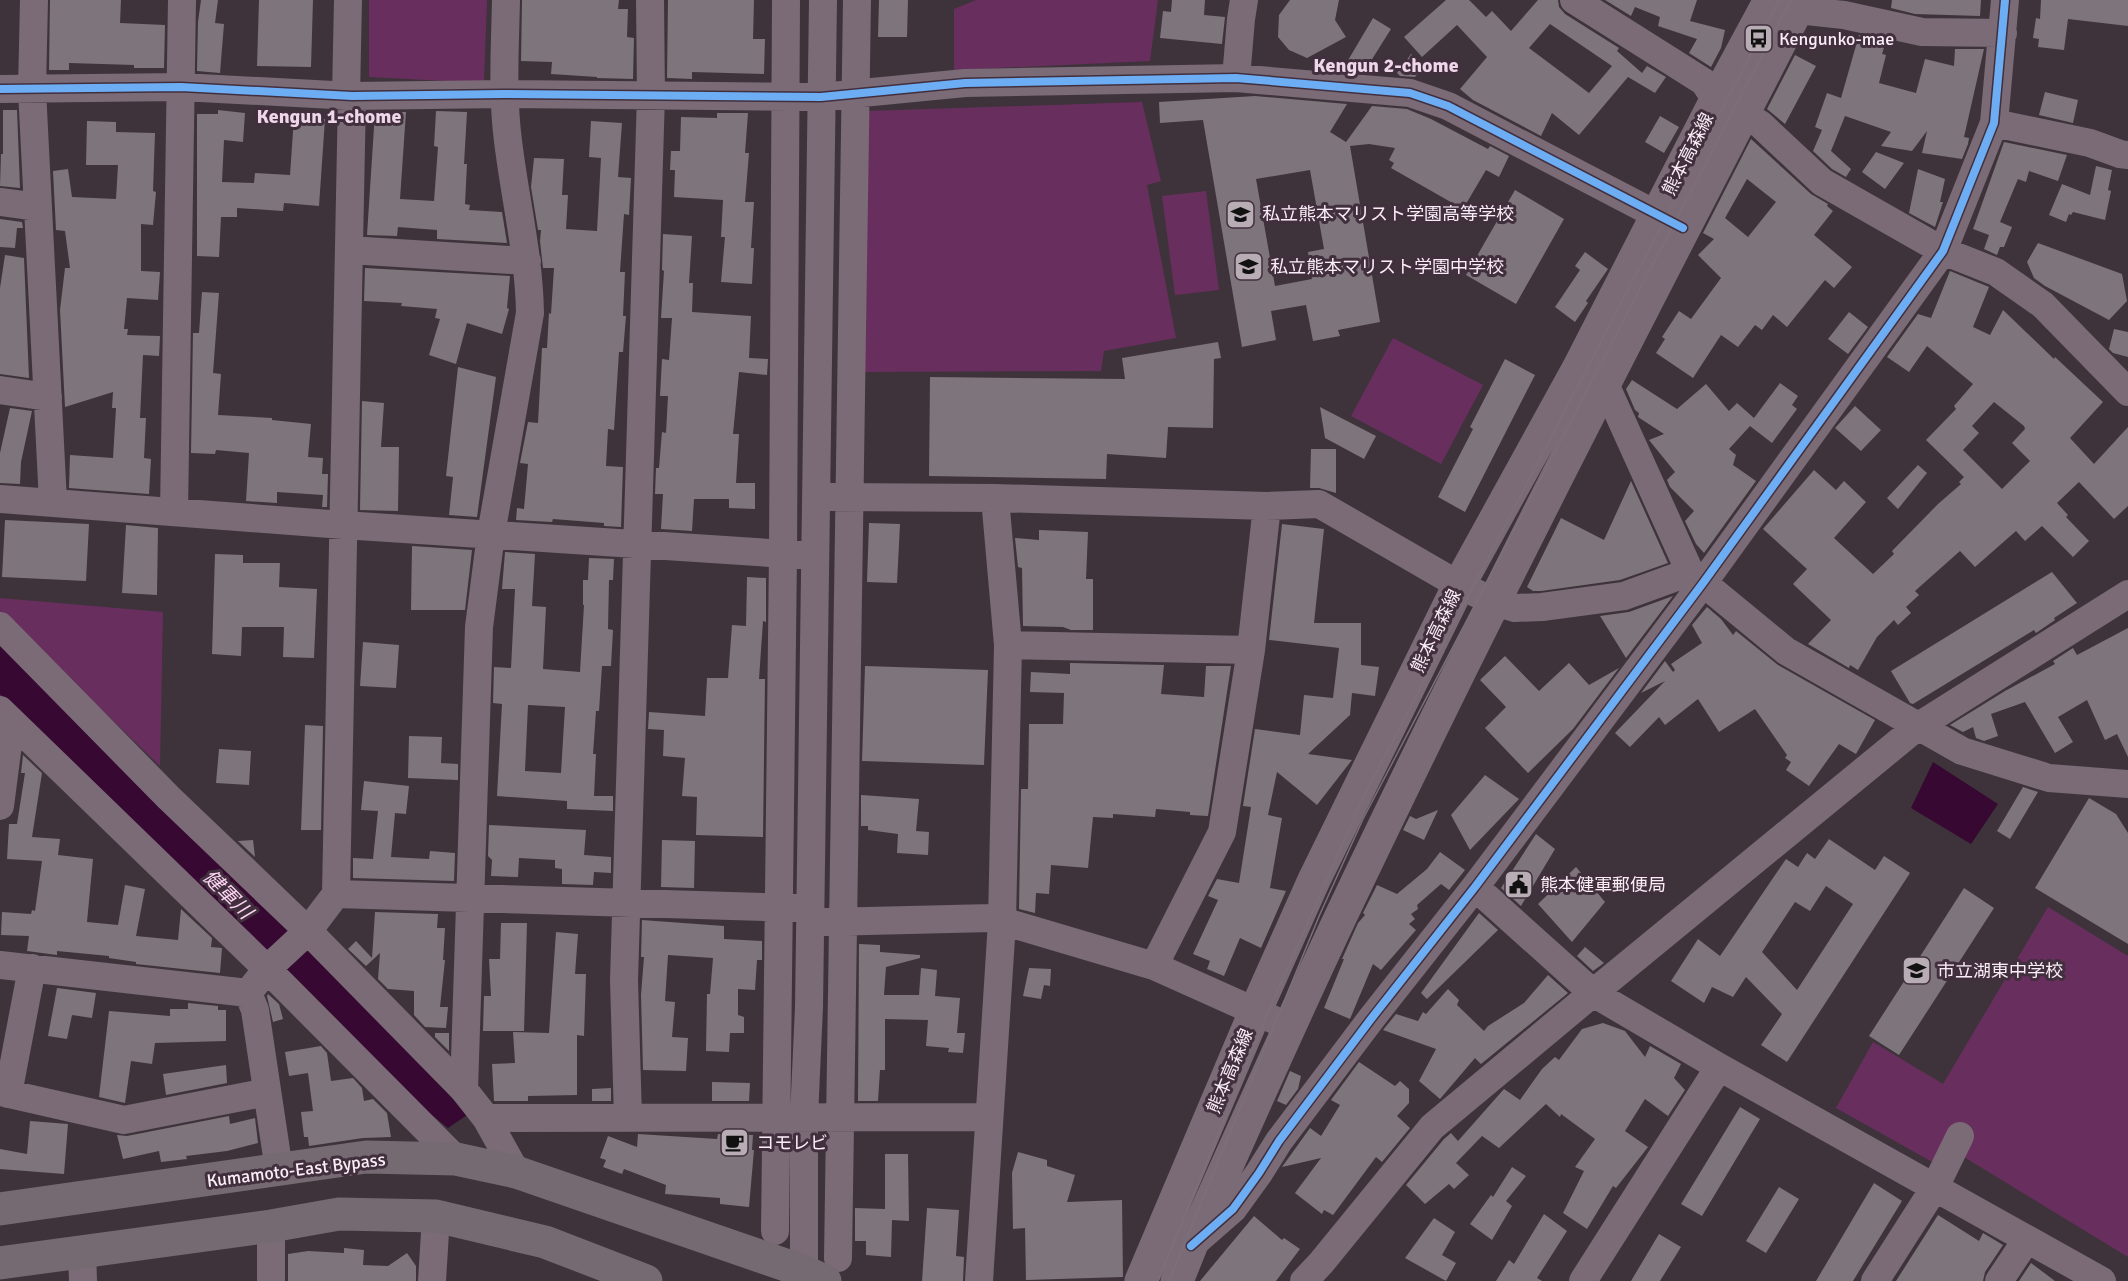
<svg xmlns="http://www.w3.org/2000/svg" width="2128" height="1281" font-family="Signika,'Noto Sans JP',sans-serif">
<style>
.green{fill:#682f5e}
.water{fill:#370831}
.building{fill:#7e747c;fill-rule:evenodd}
.lines{fill:none;stroke-linecap:round;stroke-linejoin:round}
.minor{stroke:#7a6b77;stroke-width:28}
.major{stroke:#7a6b77;stroke-width:33}
.highway{stroke:#756972;stroke-width:33}
.tram{stroke:#7d707a;stroke-width:1.5}
.cycleway-casing{stroke:#422f3e;stroke-width:11}
.cycleway{stroke:#6dadf4;stroke-width:8}
.labels{text-anchor:middle;stroke-width:6;stroke-linejoin:round;paint-order:stroke}
.poi-label{font-size:18px;fill:#f9edf6;stroke:#422f3e;text-anchor:start}
.street-label{font-size:18px;fill:#f9edf6;stroke:#422f3e}
.neighbourhood-label{font-size:20px;font-weight:bold;fill:#efd7ea;stroke:#422f3e}
.water-label{font-size:20px;font-style:italic;fill:#fed5f4;stroke:#422f3e}
</style>
<rect width="100%" height="100%" fill="#3e333b"/>
<path class="green" d="M369,0H487L484,83L369,77Z
M976,0H1158L1150,61L954,70V9Z
M1142,102L1161,181L1147,185L1176,338L1104,351L1101,371L859,372L868,111Z
M1206,191L1219,290L1175,295L1162,196Z
M1393,338L1483,385L1441,464L1351,416Z
M0,598L163,612L160,766L0,612Z
M2048,907L2128,956V1257L1964,1157L1952,1173L1836,1108L1873,1042L1943,1084Z"/>
<path class="water" d="M0,643L421,1063L467,1115L448,1128L398,1088L0,694Z
M1933,762L1998,804L1971,844L1911,808Z"/>
<path class="building" d="M50,0H121L120,23L165,25L164,68H134V65L69,63V70H49Z
M201,0H218L215,23L224,24L220,73L197,71L198,22Z
M259,0H313L311,67L257,66Z
M522,0H619L618,9H628L627,37L634,38L633,79L597,78V77L551,74L552,62L521,61Z
M668,0H754L753,39H765L764,74L692,72V79L667,78Z
M879,0H908L907,37H878Z
M1172,0H1205L1204,15L1225,17L1222,44L1160,38L1163,11L1171,12Z
M1290,0H1339L1335,20L1346,37L1307,58L1289,50L1278,37L1279,15Z
M1446,0H1469L1486,17L1492,11L1511,31L1538,0H1558L1559,7L1565,14L1619,48L1617,51L1642,73L1647,66L1666,77L1655,93L1628,77L1579,135L1552,113L1541,136L1473,100L1460,89L1487,57L1457,25L1422,57L1404,37ZM1550,24L1612,66L1589,93L1529,48Z
M1605,0H1697L1690,21L1725,30L1721,48L1711,67L1689,53L1697,39L1658,26L1660,17L1635,7L1631,16Z
M1892,0H1981L1980,16L1915,14L1891,8Z
M2041,0H2128V26L2068,19L2064,50L2038,47L2039,39L2033,38L2036,18L2040,19Z
M1373,18L1391,29L1364,72L1347,62Z
M1859,35L1886,41L1882,54L1886,55L1879,83L1916,93L1925,59L1954,66L1955,49H1984L1964,137L1969,138L1968,144L1962,159L1922,153L1927,131L1912,151L1881,146L1891,132L1845,116L1831,151L1851,169L1846,177L1832,169L1813,151L1822,130L1815,127L1827,93L1841,98Z
M1411,54L1424,64L1415,77L1400,76L1397,73Z
M1795,55L1816,66L1785,124L1767,109Z
M2045,92L2078,100L2073,123L2039,115Z
M1255,96L1347,104L1330,132L1346,142L1372,106L1407,109L1431,119L1488,149L1490,146L1509,156L1499,177L1486,170L1463,209L1391,168L1394,163L1389,160L1395,148L1369,144L1350,146L1380,322L1338,330L1340,336L1313,341L1306,305L1271,311L1276,340L1242,347L1203,120L1160,123L1159,102ZM1310,170L1324,249L1308,252L1312,279L1275,286L1256,179Z
M3,110H17L20,188L0,186L1,154H3Z
M218,110L245,113L243,142L224,140L222,182L254,183L255,173L290,175L294,117L325,119L319,206L284,203L283,211L237,208V217H221L219,257L197,256V114H218Z
M436,111L467,112L464,164H467L465,204L470,205L469,210L502,212L507,243L437,239V230L398,227L397,236L367,235L375,112H406L400,199L434,201L438,147L434,146Z
M717,113H748L745,153H749L745,202H754L751,248H754L752,284L721,282L725,237H721L723,200L674,197L675,170H670L671,151H680L681,117L717,118Z
M1660,116L1679,127L1664,153L1645,142Z
M87,121L116,122V132L155,133L153,191L156,192L153,225L141,224V271L160,272L158,300L127,298L124,329H128L127,335L160,336L159,356L143,355L140,418H146L144,458L151,459L149,494L69,488L70,455L113,458L116,408H112L113,392L65,407L60,310L65,268H70L65,231L56,230L53,171L68,169L72,197L116,199L118,165H86Z
M591,121L622,123L618,177L631,178L629,215L624,214L620,272H625L623,316H626L623,352H619L614,430L608,429L606,466L623,467L621,527L604,526V523L553,519L552,522L516,520L517,508L524,509L528,464L520,463L528,422L538,423L542,348H547L549,313L551,314L554,268H543L540,241L541,230H538L531,187L534,158L564,159L562,195H568L566,229L597,231L601,158L589,157Z
M1751,139L1811,194L1828,204L1827,206L1833,211L1814,235L1852,267L1834,288L1825,280L1787,327L1773,315L1762,330L1755,325L1738,347L1721,335L1693,378L1656,353L1665,339L1662,337L1679,311L1691,319L1721,278L1698,255L1714,239L1703,233ZM1747,179L1776,202L1748,237L1725,218Z
M2004,142L2067,155L2058,181L2029,171L2026,182L2018,179L2000,222L2012,227L2004,247H2000L1997,255L1984,249L1989,235L1973,229Z
M1876,152L1904,163L1885,189L1862,172Z
M2096,166L2112,170L2108,190L2111,191L2105,220L2073,212L2071,215L2069,214L2066,222L2049,215L2062,184L2090,195Z
M1918,169L1945,179L1940,202H1943L1935,227L1909,213Z
M1515,190L1564,219L1516,304L1466,275Z
M0,219L22,222L23,228H17L15,248L0,247Z
M663,234L692,236L689,283H693L692,312L751,316L749,358L768,359L767,375L739,372L733,434H739L736,483H755V509L729,508V499H694L692,531L661,529L663,494H655L656,468H659L662,432L666,433L668,396H660L662,359L669,360L672,318H661L664,271L662,270Z
M2038,243L2122,274L2127,301L2109,320L2045,286L2034,278L2027,262Z
M1585,252L1608,269L1586,301L1588,303L1575,322L1555,307L1580,270L1575,266Z
M5,255L24,258L29,378L0,374V288Z
M365,268L510,276L507,308L509,309L502,334L467,323L456,364L429,355L440,319L435,318L437,309L401,306L402,303L364,301Z
M1950,271L1989,287L1973,327L1990,335L2003,310L2054,359L2055,357L2103,402L2070,438L2094,464L2128,427V506L2114,519L2079,482L2057,503L2068,515L2066,517L2089,541L2073,557L2042,526L2025,541L2016,531L1975,567L1960,551L1915,591L1919,595L1906,607L1911,613L1898,625L1894,620L1877,637L1858,670L1850,665L1849,668L1808,644L1831,620L1793,584L1807,569L1763,529L1814,470L1836,490L1844,481L1866,502L1834,538L1873,574L1894,554L1892,551L1938,504L1961,484L1959,482L1964,477L1926,440L1956,409L1954,406L1973,384L1927,346L1909,372L1887,357L1918,314L1931,318ZM1994,402L2024,426L2025,429L2012,443L2030,461L2002,489L1963,450L1979,433L1972,426Z
M202,292L219,293L213,373L221,374L218,415L272,418V420L311,424L308,457L323,458L322,474H328L327,507H322L323,495L277,492V503L246,501L249,453L216,450L215,454L191,453L193,333H199Z
M1849,312L1868,327L1848,354L1828,339Z
M2114,329L2128,332V357L2113,353L2109,349Z
M1218,342L1221,358L1214,359L1213,428L1168,427L1166,458L1107,454L1106,479L929,476L930,377L1125,379L1122,358Z
M1505,359L1535,375L1465,512L1438,497L1473,429L1470,427Z
M458,367L496,377L477,517L449,515L453,477L446,476Z
M1632,380L1677,409L1706,384L1729,411L1737,403L1754,418L1780,383L1798,396L1792,405L1797,409L1772,443L1750,426L1729,449L1736,455L1733,465L1756,481L1704,553L1696,544L1685,521L1694,511L1670,487L1667,480L1675,472L1649,440L1664,434L1638,417L1639,413L1635,410L1626,389Z
M362,401L384,403L381,447H399L398,511L360,510Z
M1855,406L1881,430L1861,451L1835,428Z
M1320,407L1376,436L1364,459L1325,438Z
M10,408L32,411L21,462L20,484L0,483V453Z
M1311,449H1336V493L1319,488H1310Z
M1918,465L1927,473L1898,509L1887,498Z
M1631,481L1668,563L1620,580L1541,591H1533L1527,587L1561,518L1604,540Z
M5,520L89,524L86,581L2,577Z
M869,523L900,524L897,583L867,582Z
M1282,524L1324,529L1314,623H1361V665L1379,667L1375,696L1352,693L1350,715L1308,754L1352,760L1317,805L1277,772L1268,815L1282,818L1270,888L1286,891L1261,948L1240,938L1224,976L1207,969L1210,961L1193,954L1218,900L1208,896L1217,879L1239,883L1251,807L1243,806L1255,729L1300,735L1304,695L1333,698L1339,648L1269,640Z
M126,525L158,528L157,595L122,593Z
M1039,530L1088,532L1086,579H1093V630H1071L1063,627L1023,626L1022,568L1018,567L1015,538L1039,540Z
M412,546L472,550L465,610H411Z
M505,552L535,554L532,606L546,607L543,669L580,672L584,605H583V580H588L589,558L614,559L613,580H609L608,629L613,630L611,666H602L599,711H596L593,754H596L594,796H613V811L567,809V801L497,796L502,704L493,703L494,667L511,668L515,589H502ZM528,705L565,707L561,773L525,771Z
M215,554L243,555V563H280L279,587L317,589L314,658L283,657L284,627H242L241,656L212,654Z
M2052,572L2077,603L2054,618L2055,620L2036,633L2034,630L1913,704L1910,703L1891,671Z
M747,577L766,578V622L763,621L759,679H765L763,837L696,835L697,797L682,796L685,758L663,756L664,730L648,729L649,712L705,716L707,678H728L732,625L746,626Z
M1673,596L1626,658L1600,616L1629,612Z
M1707,607L1721,619L1733,635L1736,631L1778,665L1875,720L1856,754L1839,744L1809,786L1786,770L1791,762L1785,758L1787,755L1755,709L1719,732L1698,699L1665,725L1659,717L1630,747L1615,733L1665,681L1641,693L1665,661L1673,672L1675,670L1671,664L1702,643L1692,625Z
M2128,628V757L2117,734L2105,740L2087,700L2058,717L2073,742L2055,753L2025,702L1991,714L1998,736L1984,741L1976,738L1973,727L1963,732L1950,725L2005,691L2055,664L2053,661L2073,648L2077,655Z
M363,642L399,645L396,688L360,686Z
M1505,656L1539,691L1569,663L1589,685L1619,668L1573,729L1528,773L1485,728L1506,707L1480,680Z
M1070,663L1164,665L1161,694L1204,697L1206,666H1231L1208,816L1190,815V812L1156,809L1155,817L1113,814V818L1093,817L1088,868L1051,865L1049,894L1036,893L1035,913L1019,909L1021,789H1028L1029,724H1063L1064,693L1030,692L1031,672L1070,674Z
M865,666L988,670L984,765L862,761Z
M305,725L323,726L321,830H301Z
M409,736L442,737L441,763L458,764V780L408,778Z
M219,749L251,751L249,785L216,783Z
M23,755L42,773L32,837L60,839L58,855L93,859L87,922L118,925L125,885L145,889L136,936L178,940L181,909L212,938L211,947L222,948L220,973L136,964V962L109,958V956L57,951V955L27,951L29,936L1,935L2,912L31,914L32,910L35,911L42,861L7,859L9,824H17L25,773H21Z
M1485,775L1519,799L1470,850L1451,815Z
M364,781L409,786L406,814L395,813L391,857L429,859L430,851L455,853L454,881L353,878V858L373,859L378,811L361,810Z
M2023,787L2038,792L2010,839L1997,831Z
M861,795L919,799L916,831L929,832L928,855L897,853L898,834L868,830V826H861Z
M2089,798L2116,814L2128,833V944L2035,888Z
M1438,810L1424,840L1403,830L1410,816L1416,819Z
M489,825L586,830L584,855L611,857V873L594,872L593,885L562,884V869L555,868V860L519,858L518,877L491,876L492,860L488,856Z
M1536,834L1555,849L1521,906L1501,888Z
M1829,839L1875,870L1884,856L1910,873L1787,1062L1761,1045L1782,1014L1746,977L1733,997L1712,987L1704,1003L1671,981L1698,939L1720,956L1786,859L1798,867L1807,853L1815,859ZM1826,886L1853,904L1797,990L1762,952L1795,902L1810,911Z
M253,840L255,857L238,841Z
M662,840L695,841L694,888L661,887Z
M1440,852L1465,870L1449,890L1441,884L1417,905L1418,909L1411,914L1415,919L1409,924L1416,930L1381,970L1373,964L1350,1019L1324,1008L1344,959H1342L1358,923L1365,915L1363,913L1377,885L1397,894L1427,869Z
M1576,867L1605,902L1572,942L1538,904Z
M1964,888L1994,908L1899,1055L1869,1036Z
M375,912L438,914L437,928H445L443,960H445L440,1007H448L446,1028L425,1027L414,1015V991L388,989L378,979L380,953L366,966L348,949L356,941L372,958Z
M1479,913L1498,930L1427,999L1421,993Z
M642,920L724,926V939L762,941V960H757L755,990L738,989V1015L744,1017V1033H730L729,1052L706,1051L707,994H710L713,958L668,955L665,1001L675,1002L672,1037L688,1038L686,1071L643,1070L641,995L644,957H641Z
M501,923H527L524,1031H483L484,996H491L489,959H500Z
M556,932L578,934L575,974H586L584,1036L577,1035V1095L528,1096V1101H494L492,1064L515,1063L513,1032L549,1033Z
M859,944L880,945V952L920,955V958L886,967L884,995H919L921,968L937,970L935,996L960,998L957,1033H965L963,1053L948,1052L949,1048L926,1046L928,1020L885,1019V1070H880L878,1101H858Z
M1585,947L1604,963L1593,971L1577,956Z
M1029,968L1051,969L1050,986L1044,985L1041,999L1023,996Z
M1548,975L1568,993L1481,1064L1475,1058L1440,1099L1419,1081L1436,1049L1383,1030L1396,1014L1418,1021L1423,1012L1426,1014L1448,989L1459,1000L1457,1005L1484,1031L1488,1026L1524,1003Z
M57,988L96,993L92,1018L72,1015L67,1039L48,1036Z
M268,994L279,1004L283,1019L273,1022L267,996Z
M188,1003L218,1006V1010H226V1041L155,1043L152,1064L131,1061L125,1103L99,1097L109,1011L170,1016V1009H188Z
M1603,1023L1625,1031L1645,1057L1650,1046L1681,1064L1674,1078L1685,1090L1668,1116L1645,1099L1625,1131L1648,1147L1616,1188L1613,1186L1587,1229L1563,1213L1584,1171L1575,1167L1595,1139L1561,1114L1560,1117L1546,1104L1499,1148L1482,1136L1456,1163L1469,1175L1454,1189L1449,1184L1425,1204L1406,1185L1444,1139L1451,1133L1458,1141L1504,1089L1520,1100L1542,1069L1555,1057L1559,1060L1582,1029Z
M435,1033H449V1051L435,1037Z
M321,1046L327,1053L331,1081L353,1078L362,1088L364,1101L373,1099L387,1113L391,1137L363,1138L309,1146L308,1137H304L301,1112L313,1111L308,1073L289,1076L285,1052Z
M1359,1062L1395,1086L1400,1081L1409,1089V1103L1397,1116L1410,1128L1382,1162L1376,1157L1333,1215L1324,1210L1322,1214L1295,1193L1321,1158L1282,1167L1310,1128L1321,1136L1340,1105L1331,1100Z
M226,1065L227,1083L166,1095L163,1074Z
M1290,1071L1301,1076L1298,1089L1286,1105L1277,1101Z
M712,1082L750,1083L749,1101H712Z
M611,1088V1101H592V1089Z
M1740,1107L1760,1119L1702,1216L1681,1204Z
M229,1116L230,1124L255,1118L258,1143L227,1151L186,1156L187,1159L161,1162L159,1151L123,1159L117,1135L127,1136Z
M30,1121L68,1124L64,1174L0,1169V1149L27,1154Z
M638,1134L717,1139L718,1134L753,1135L752,1150H754L749,1207L720,1204V1198L665,1194L666,1185L624,1169L622,1174L603,1167L606,1160L600,1158L608,1136L637,1147Z
M1018,1152L1047,1160V1166L1075,1175L1067,1202L1122,1200L1123,1277L1026,1280L1025,1228L1013,1229L1012,1173Z
M885,1154H908L909,1221L892,1220L891,1257L866,1255V1241H855V1208L885,1209Z
M1512,1167L1526,1176L1506,1201L1512,1206L1492,1240L1470,1224L1491,1195L1493,1197Z
M1874,1183L1902,1201L1853,1281H1816Z
M1779,1187L1799,1199L1766,1253L1746,1241Z
M927,1208L959,1210L956,1256L964,1257L963,1281H922Z
M1544,1214L1567,1231L1537,1278L1542,1281H1496L1509,1260L1514,1264Z
M1938,1215L1979,1241L1983,1233L2003,1245L1985,1272L1983,1281H1896Z
M1254,1216L1282,1240L1284,1238L1300,1249L1276,1281H1200Z
M1434,1218L1455,1232L1442,1255L1456,1263L1446,1281L1405,1258Z
M1659,1234L1681,1247L1660,1281H1631Z
M344,1248L364,1250L363,1265L388,1266L407,1253L416,1266V1281H288V1254L308,1251L344,1253Z
M2031,1263L2055,1281H2019Z"/>
<g class="lines">
<path class="minor" d="M34,0L32,90L53,502
M506,0C505,47 502,94 508,141C515,199 529,255 530,313L491,534L479,627L464,1090L486,1118L516,1172
M1574,0L1704,82L1716,100L1760,124L1822,182L1943,251L1996,272L2043,305L2128,392
M1797,10L1844,15L1922,32L2003,33
M1236,78L1241,19L1244,0
M0,89L181,87L352,96L504,94L821,97L965,83L1236,78L1410,93L1448,106L1678,226
M346,96L348,0
M1994,123L2090,143L2120,154L2128,155
M0,202L38,207
M349,250L527,261
M1605,384L1690,572L1786,651L1962,751L2049,778L2128,784
M0,390L48,397
M831,497L995,498L1267,506L1319,504L1459,585L1495,602L1515,608L1542,607L1624,596L1690,572
M0,499L343,525L801,555
M174,512L182,0
M0,626L169,798L308,931L464,1090
M1008,645L1251,650
M0,710L267,969L456,1159
M0,806L11,721
M1475,887L1593,993L1719,1067L2102,1281
M336,894L796,908
M826,922L992,918L1154,966L1290,1027
M0,965L248,993
M1154,966L1222,832L1251,650L1267,506
M248,993L267,969L308,931L336,894L352,96
M248,993L255,1010L279,1170
M0,1092L124,1120L267,1092
M8,1094L32,968
M486,1118L989,1117
M628,1118L624,980L651,95L650,0
M775,1231L783,554L786,0
M1193,1244L1233,1209L1259,1173L1279,1141L1371,1019L1475,887L1703,583L1943,251L1994,123L2005,0
M82,1251L83,1281
M838,1258L857,0
M271,1281V1226
M432,1281L436,1216
M804,1281V1117L809,1007L823,0
M979,1281L1002,922L1008,645L995,498
M1304,1281L1321,1263L1432,1127L1593,993L1917,727L2128,594
M1583,1281L1719,1067
M1875,1281L1935,1187L1960,1136
M1999,1281L2027,1239"/>
<path class="major" d="M1141,1281L1255,1012L1314,880L1459,585L1578,369L1716,100L1770,0
M1177,1281L1191,1246C1243,1130 1295,1012 1350,897C1494,595 1648,298 1802,0"/>
<path class="highway" d="M0,1209L366,1157L456,1159L516,1172L803,1271L825,1281
M0,1263L271,1226L339,1214L436,1216L545,1242L646,1281"/>
<path class="tram" d="M1158,1281L1266,1017L1363,798L1779,0
M1169,1281L1320,914L1363,819L1791,0"/>
<defs>
<path id="cycleway" d="M0,89L181,87L352,96L504,94L821,97L965,83L1236,78L1410,93L1448,106L1683,228
M1191,1246L1233,1209L1259,1173L1279,1141L1371,1019L1475,887L1703,583L1943,251L1994,123L2005,0"/>
</defs>
<use href="#cycleway" class="cycleway-casing"/>
<use href="#cycleway" class="cycleway"/>
</g>
<defs>
<symbol id="bus-square" viewBox="-11 -11 22 22"><rect x="-9" y="-9" width="18" height="18" rx="4" fill="#b8acb5" stroke="#422f3e"/><path d="M-5-6H5V4H4V6H2V4H-2V6H-4V4H-5ZM-3.5-4V0h7V-4ZM-3.5 1.2v1.5H-2V1.2ZM2 1.2v1.5H3.5V1.2Z" fill="#111"/></symbol>
<symbol id="school-square" viewBox="-11 -11 22 22"><rect x="-9" y="-9" width="18" height="18" rx="4" fill="#b8acb5" stroke="#422f3e"/><path d="M0-5L7-2L0 1L-7-2ZM-4 1L0 2.5L4 1V4Q0 6-4 4Z" fill="#111"/></symbol>
<symbol id="civic-square" viewBox="-11 -11 22 22"><rect x="-9" y="-9" width="18" height="18" rx="4" fill="#b8acb5" stroke="#422f3e"/><path d="M-.6-6.5H3V-4.5H.6V-3L4-1V1h2V6H-6V1h2V-1L-.6-3ZM-1.2 2.5V6h2.4V2.5Z" fill="#111"/></symbol>
<symbol id="cafe-square" viewBox="-11 -11 22 22"><rect x="-9" y="-9" width="18" height="18" rx="4" fill="#b8acb5" stroke="#422f3e"/><path d="M-5.5-4.5H6V0H3Q3 3.5 0 3.5H-2.5Q-5.5 3.5-5.5 0ZM3-3.2v2h1.7v-2ZM-6 4.5H4V6H-6Z" fill="#111"/></symbol>
</defs>
<g fill-rule="evenodd">
<use href="#bus-square" x="1742" y="22" width="33" height="33"/>
<use href="#school-square" x="1224" y="198" width="33" height="33"/>
<use href="#school-square" x="1232" y="250" width="33" height="33"/>
<use href="#civic-square" x="1502" y="868" width="33" height="33"/>
<use href="#school-square" x="1900" y="954" width="33" height="33"/>
<use href="#cafe-square" x="718" y="1126" width="33" height="33"/>
</g>
<g class="labels">
<g class="poi-label">
<text x="1779" y="45">Kengunko-mae</text>
<text x="1262" y="220">私立熊本マリスト学園高等学校</text>
<text x="1270" y="273">私立熊本マリスト学園中学校</text>
<text x="1540" y="891">熊本健軍郵便局</text>
<text x="1937" y="977">市立湖東中学校</text>
<text x="756" y="1149">コモレビ</text>
</g>
<g class="street-label">
<text transform="translate(1688 154) rotate(-63)" y="6">熊本高森線</text>
<text transform="translate(1436 631) rotate(-64)" y="6">熊本高森線</text>
<text transform="translate(1230 1071) rotate(-67)" y="6">熊本高森線</text>
<text transform="translate(296 1170) rotate(-7)" y="6">Kumamoto-East Bypass</text>
</g>
<g class="neighbourhood-label">
<text x="1386" y="72">Kengun 2-chome</text>
<text x="329" y="123">Kengun 1-chome</text>
</g>
<g class="water-label">
<text transform="translate(228 894) rotate(45)" y="7">健軍川</text>
</g>
</g>
</svg>
